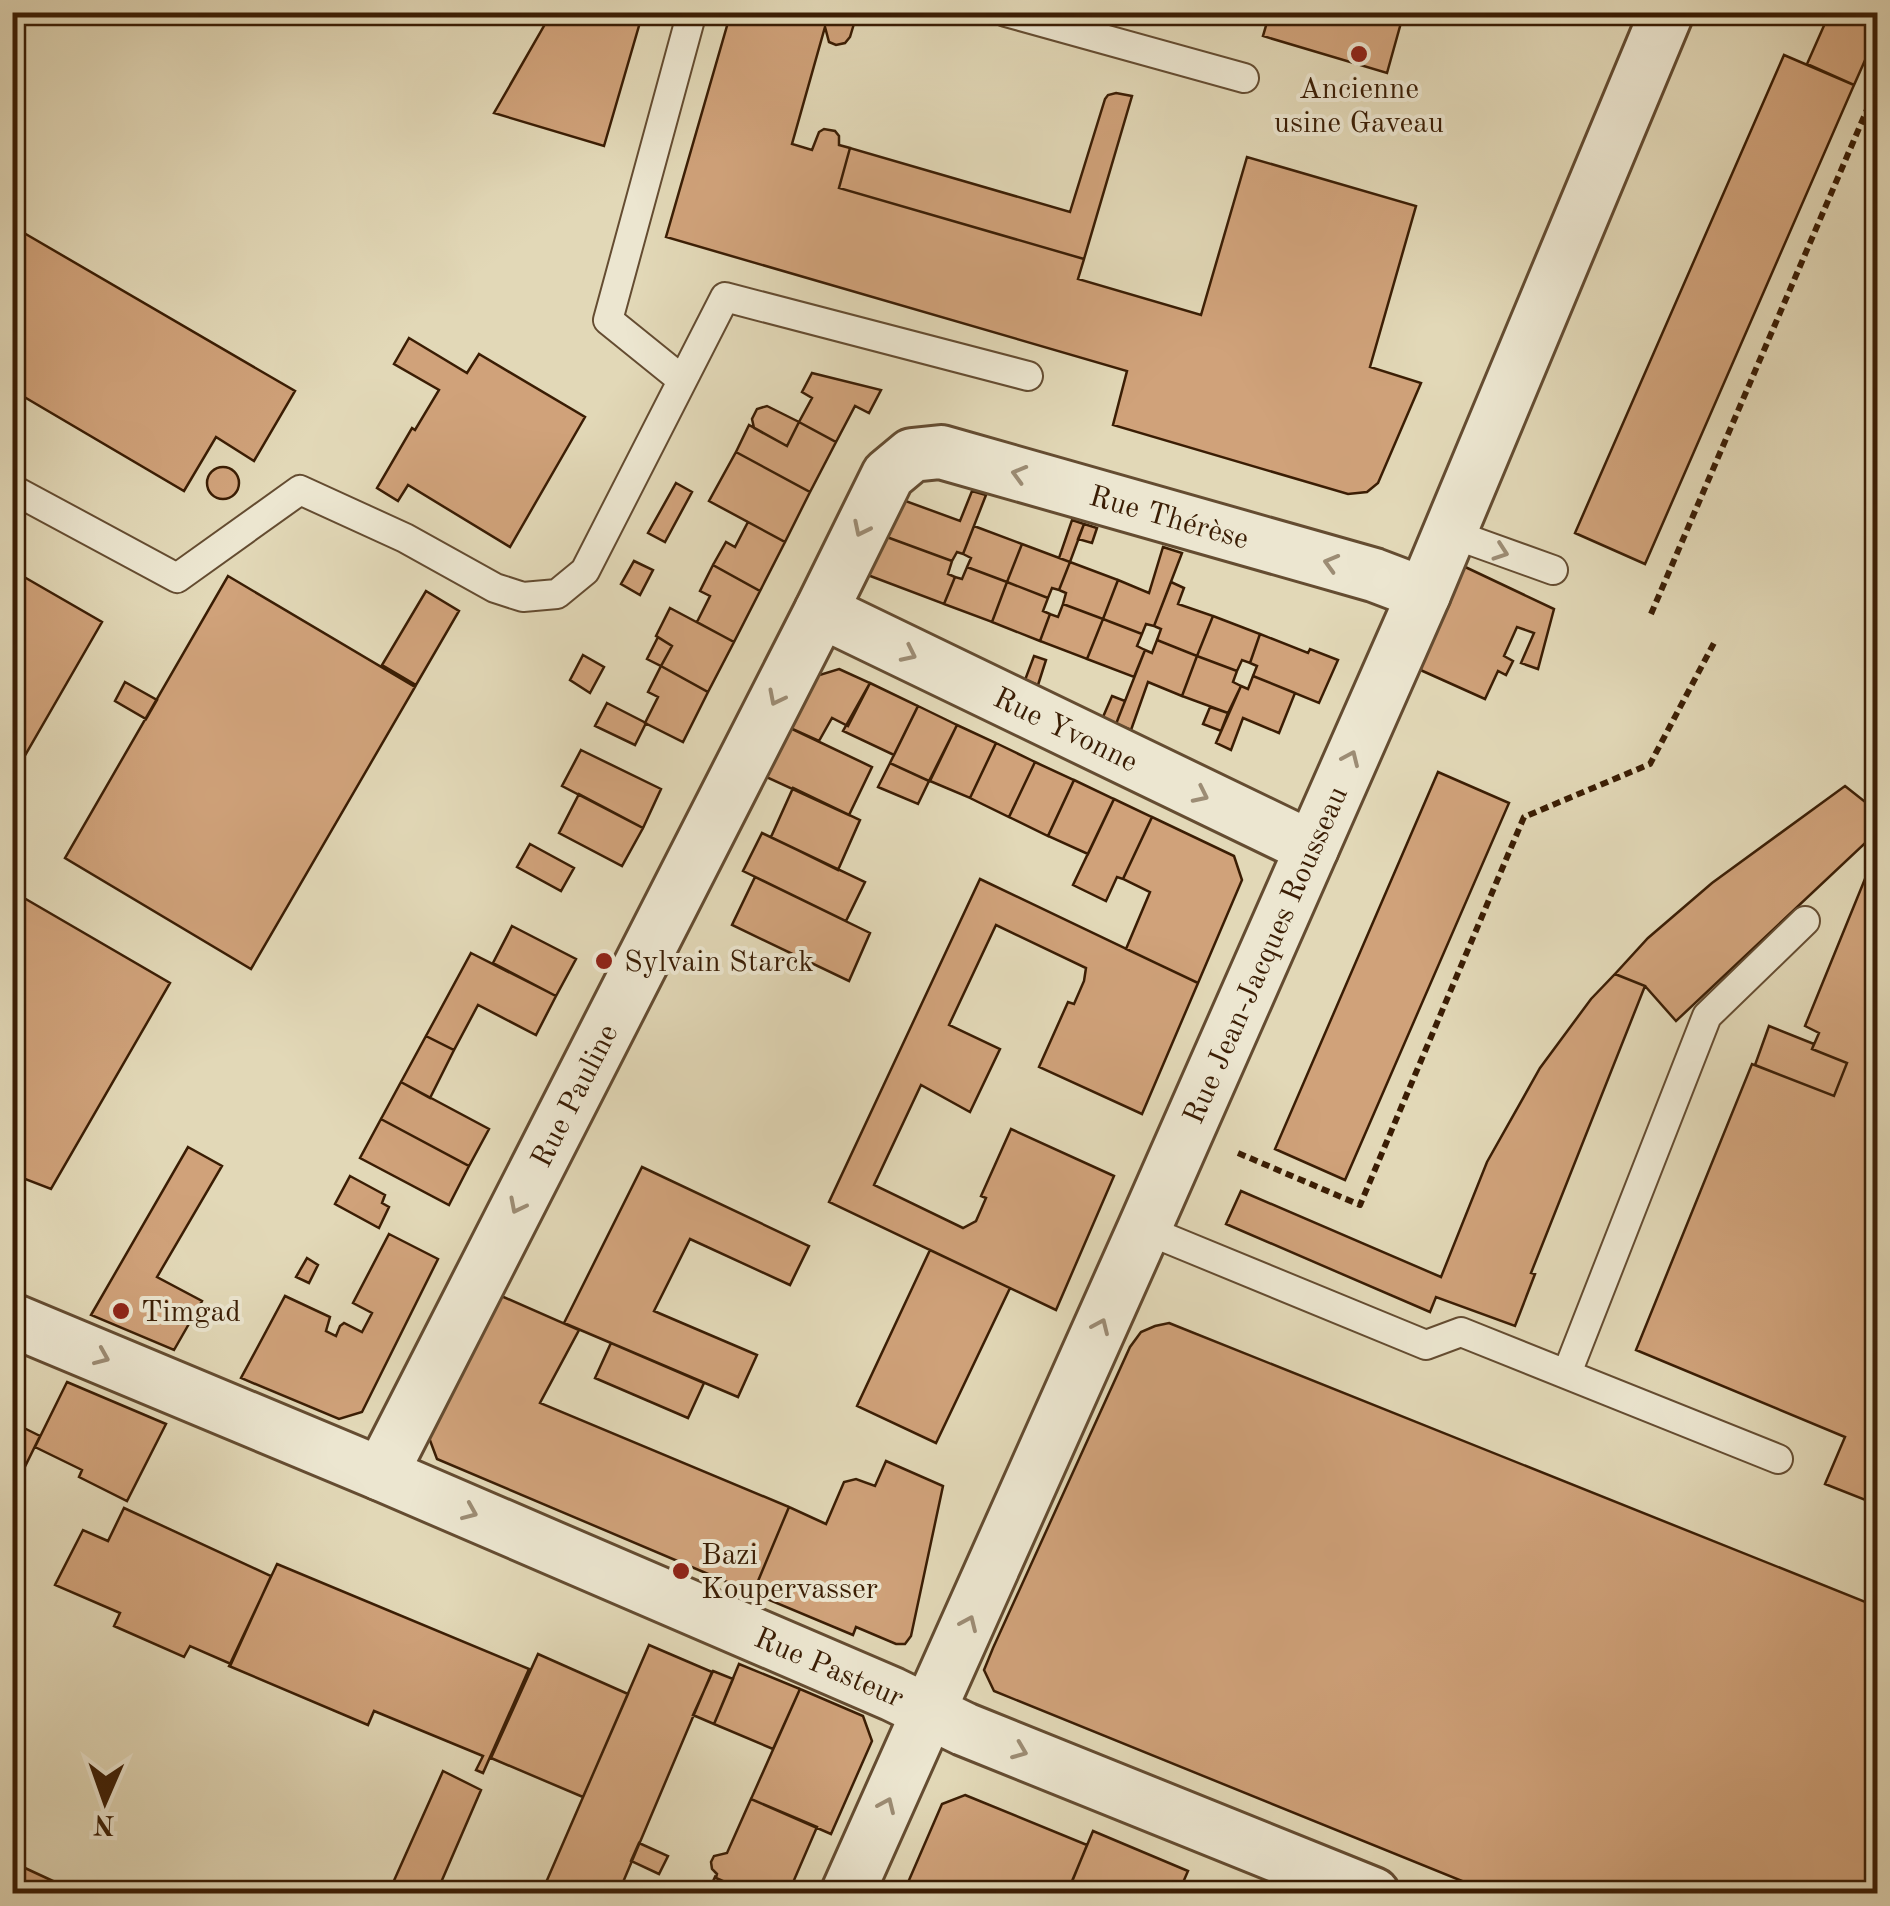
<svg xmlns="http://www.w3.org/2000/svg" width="1890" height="1906" font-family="'Old Standard TT',serif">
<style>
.building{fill:#d0a27a;stroke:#3a1d04;stroke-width:2.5}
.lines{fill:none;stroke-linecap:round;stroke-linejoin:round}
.lane-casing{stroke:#644c31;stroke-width:32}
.street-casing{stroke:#644c31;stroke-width:58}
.path{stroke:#3a1d04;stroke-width:6;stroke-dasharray:8 5;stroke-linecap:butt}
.lane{stroke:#ece6d0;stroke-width:28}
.street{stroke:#ece6d0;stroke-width:52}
.oneway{stroke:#9c8c74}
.poi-dot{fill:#8f2418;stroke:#ece6d0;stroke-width:4}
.labels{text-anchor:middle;stroke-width:8;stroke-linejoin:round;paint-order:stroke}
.poi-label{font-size:30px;fill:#3a1d04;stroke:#ece6d0;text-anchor:start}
.street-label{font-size:30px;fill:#3a1d04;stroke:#ece6d0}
</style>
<rect width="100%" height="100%" fill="#e2d8b7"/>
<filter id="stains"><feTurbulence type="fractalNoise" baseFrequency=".002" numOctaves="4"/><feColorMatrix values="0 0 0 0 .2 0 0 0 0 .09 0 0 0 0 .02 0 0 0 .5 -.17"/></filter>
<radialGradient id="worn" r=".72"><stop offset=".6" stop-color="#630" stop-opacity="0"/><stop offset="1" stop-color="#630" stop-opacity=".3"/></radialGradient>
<path class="building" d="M552,12H643L604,146L494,113Z
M731,12H842L856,17L850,37L845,43L836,45L829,42L825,27L792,144L812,150L819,132L824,129L835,131L839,136V145L850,148L839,188L1084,259L1078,279L1201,315L1247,157L1416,206L1370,367L1421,383L1378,483L1367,492L1348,494L1113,425L1127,371L666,237Z
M1270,12H1404L1387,73L1263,36Z
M1830,12H1878V31L1854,85L1807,64Z
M1784,55L1854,85L1645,564L1575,533Z
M1116,93L1132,96L1084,259L839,188L850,148L1070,212L1105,99L1108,95Z
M12,226L295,391L254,461L216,437L184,491L14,391L12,395Z
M409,338L467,373L479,354L585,417L510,547L408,485L398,501L377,488L412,428L415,430L439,390L394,364Z
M812,373L881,390L869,413L855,406L836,442L799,422L812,398L802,392Z
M767,406L799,422L787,446L754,428L752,419L757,409Z
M799,422L836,442L810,492L736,452L749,425L787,446Z
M736,452L810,492L785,542L709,501Z
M207 483a16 16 0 1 1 32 0a16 16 0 1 1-32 0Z
M676,483L692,492L665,542L648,533Z
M972,491L986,495L963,554L957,552L952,561L884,536L903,500L960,521Z
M1072,520L1084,524L1070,562L1059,558Z
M748,522L785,542L760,591L713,565L726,542L735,547Z
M1084,524L1097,528L1092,543L1078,539Z
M974,526L1022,544L1007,582L967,567L971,558L963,554Z
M884,536L952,561L948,574L955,577L944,604L865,574Z
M1022,544L1070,562L1059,590L1052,588L1048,598L1007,582Z
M1163,547L1182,553L1154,626L1146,624L1142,634L1103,619L1118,580L1149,593Z
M634,561L653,570L640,595L621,584Z
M1070,562L1118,580L1103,619L1063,604L1066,593L1059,590Z
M713,565L760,591L734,642L697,622L710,596L700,591Z
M1461,565L1554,609L1538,669L1521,663L1534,633L1517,627L1504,656L1513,661L1506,675L1498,671L1485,699L1416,668Z
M967,567L1007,582L992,622L944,604L955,577L962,579Z
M12,570L102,622L12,778Z
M228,576L415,687L251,969L65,858Z
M1007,582L1048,598L1043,611L1050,614L1040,641L992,622Z
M1171,582L1184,588L1178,604L1213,616L1197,656L1157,640L1161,629L1154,626Z
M426,591L459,611L416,685L382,665Z
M1063,604L1103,619L1087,659L1040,641L1050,614L1058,617Z
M670,608L734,642L708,692L661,666L672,646L656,636Z
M1213,616L1260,634L1250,663L1242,660L1237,671L1197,656Z
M1103,619L1142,634L1137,646L1145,650L1134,677L1087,659Z
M1260,634L1308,653L1310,649L1338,660L1319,703L1253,676L1257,666L1250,663Z
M658,637L672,646L661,666L647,659Z
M1157,640L1197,656L1182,696L1148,682L1131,730L1116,724L1145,650L1152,653Z
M583,655L604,667L590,693L570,680Z
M1034,656L1046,660L1038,685L1025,680Z
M1197,656L1237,671L1233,682L1241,686L1228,713L1182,696Z
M661,666L708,692L683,742L645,723L658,697L648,692Z
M839,669L870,683L848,726L832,718L819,741L788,727L813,677Z
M1253,676L1295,693L1279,733L1243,718L1231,750L1216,743L1241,686L1248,689Z
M125,682L157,700L146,719L115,701Z
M870,683L918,706L894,755L843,731Z
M1112,696L1125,701L1116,724L1103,717Z
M607,703L646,723L635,745L595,726Z
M918,706L957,725L929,781L890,763Z
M1210,707L1228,713L1221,731L1203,724Z
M957,725L996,743L970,798L930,781Z
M788,727L872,767L849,815L764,776Z
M996,743L1035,762L1009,817L970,798Z
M581,750L661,789L643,828L562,786Z
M1035,762L1074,780L1048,836L1009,817Z
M890,763L929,781L918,804L878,787Z
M1438,772L1509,803L1345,1180L1275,1149Z
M1074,780L1114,799L1088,854L1048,836Z
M1845,786L1878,812V831L1676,1021L1645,986L1615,974L1648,938L1712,883Z
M793,788L860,820L838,870L771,837Z
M579,794L643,828L622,866L559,833Z
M1114,799L1152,817L1123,879L1117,877L1106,901L1073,885Z
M1152,817L1234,856L1242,880L1198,983L1126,949L1150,892L1123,879Z
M762,833L865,882L846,921L743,871Z
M530,844L574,868L561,891L517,867Z
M1878,847V1505L1825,1484L1845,1437L1636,1350L1752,1064L1834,1096L1847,1063L1812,1049L1819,1033L1805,1026Z
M755,877L870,933L849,981L732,925Z
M980,879L1198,983L1142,1114L1039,1067L1068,1002L1074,1004L1084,981L1086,968L996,925L949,1025L1000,1049L970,1112L921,1085L874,1185L963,1228L976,1221L986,1198L981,1196L1011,1129L1114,1176L1056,1310L829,1202Z
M12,891L170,983L51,1189L12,1174Z
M512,926L576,959L556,996L493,963Z
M471,953L556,996L536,1035L478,1005L454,1050L426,1036Z
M1615,974L1645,986L1531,1273L1535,1274L1515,1326L1436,1297L1430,1312L1226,1224L1241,1191L1441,1277L1487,1162L1540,1068L1591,999Z
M1769,1026L1814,1044L1812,1049L1847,1063L1834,1096L1755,1065Z
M426,1036L454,1050L430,1098L401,1082Z
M401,1082L489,1129L469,1166L381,1119Z
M381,1119L469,1166L449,1205L360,1158Z
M188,1147L222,1166L157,1277L202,1301L174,1350L91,1315Z
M642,1167L809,1246L790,1285L690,1239L654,1311L757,1355L738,1397L564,1323Z
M350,1176L385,1195L382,1203L389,1207L379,1228L335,1204Z
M389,1234L438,1259L362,1412L339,1419L241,1378L285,1296L330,1317L326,1331L336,1336L340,1326L344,1323L362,1332L372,1313L353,1303Z
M930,1250L1010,1288L936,1443L857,1406Z
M307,1258L318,1265L309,1283L296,1277Z
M499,1295L579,1330L540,1403L789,1507L753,1593L437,1459L428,1435Z
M1169,1323L1878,1607V1894H1494L994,1691L984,1670L993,1648L1130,1347L1141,1332L1155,1326Z
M611,1343L704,1383L688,1418L595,1378Z
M67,1382L166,1424L127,1501L79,1477L82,1470L35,1447Z
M12,1422L40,1436L12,1493Z
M886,1461L943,1486L911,1636L905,1644H896L856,1627L853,1635L753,1593L789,1507L826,1524L844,1482L856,1479L875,1486Z
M124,1508L271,1576L231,1664L190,1646L184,1657L114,1626L120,1613L55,1585L83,1530L108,1541Z
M277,1564L529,1669L483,1773L476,1770L483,1756L374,1711L368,1725L229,1666Z
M649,1645L712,1672L618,1894H541Z
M538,1654L628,1694L583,1797L491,1758Z
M739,1664L800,1689L773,1749L714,1724Z
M713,1671L733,1679L714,1724L693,1715Z
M800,1689L863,1716L872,1741L831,1834L751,1799Z
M443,1771L481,1790L436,1894H388Z
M965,1795L1087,1845L1067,1894H1006L1001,1891V1894H993L995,1888L986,1884L982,1894H903L942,1804Z
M751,1799L817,1827L788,1894H752L716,1878L717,1874L712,1869L711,1862L714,1856L727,1853Z
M1093,1831L1188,1871L1178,1894L1067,1893Z
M639,1843L668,1856L659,1874L631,1861Z
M12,1862L81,1894H12Z
M715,1877L716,1878L752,1894H707Z"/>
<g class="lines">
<defs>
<path id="lane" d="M1006,12L1244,78
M681,379L608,320L692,12
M12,489L177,578L300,490L405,538L495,588L523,597L557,594L585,571L725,297L1028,376
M1450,533L1553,570
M1144,1229L1426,1345L1461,1332L1778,1459
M1567,1373L1707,1016L1805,921"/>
<g id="street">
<path id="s1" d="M821,611L1312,848"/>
<path id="s2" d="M12,1320L381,1474L892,1694L964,1729L1373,1894"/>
<path id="s3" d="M381,1474L821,611L888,475L912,455L941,452L1374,575L1424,594"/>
<path id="s4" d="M847,1894L1144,1229L1424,594L1667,12"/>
</g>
</defs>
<use href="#lane" class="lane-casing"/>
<use href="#street" class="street-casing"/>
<path class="path" d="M1651,614L1878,84
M1238,1153L1360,1205L1524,817L1650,764L1714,643"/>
<use href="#lane" class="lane"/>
<use href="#street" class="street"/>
</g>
<defs><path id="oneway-chevron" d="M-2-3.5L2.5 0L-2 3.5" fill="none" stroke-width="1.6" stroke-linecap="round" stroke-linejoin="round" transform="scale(2.5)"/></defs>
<g class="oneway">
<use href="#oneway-chevron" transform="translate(1019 474) rotate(-164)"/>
<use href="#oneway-chevron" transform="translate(861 529) rotate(116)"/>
<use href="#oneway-chevron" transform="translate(1501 552) rotate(19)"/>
<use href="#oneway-chevron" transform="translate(1331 563) rotate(-164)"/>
<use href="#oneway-chevron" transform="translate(909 654) rotate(26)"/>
<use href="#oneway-chevron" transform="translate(776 698) rotate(117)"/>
<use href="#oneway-chevron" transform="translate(1351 758) rotate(-66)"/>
<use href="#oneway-chevron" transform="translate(1201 795) rotate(26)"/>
<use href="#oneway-chevron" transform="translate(517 1206) rotate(117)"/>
<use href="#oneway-chevron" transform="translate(1101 1326) rotate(-66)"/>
<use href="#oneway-chevron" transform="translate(102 1357) rotate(23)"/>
<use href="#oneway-chevron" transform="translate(470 1512) rotate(23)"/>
<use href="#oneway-chevron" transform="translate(969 1623) rotate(-66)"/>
<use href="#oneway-chevron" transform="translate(1020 1751) rotate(22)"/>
<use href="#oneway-chevron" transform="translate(887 1805) rotate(-66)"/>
</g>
<g class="poi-dot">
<circle cx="1359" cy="54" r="10"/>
<circle cx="604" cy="961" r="10"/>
<circle cx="121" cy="1311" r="10"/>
<circle cx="681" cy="1571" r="10"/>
</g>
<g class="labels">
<g class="poi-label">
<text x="1359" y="98" text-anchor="middle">Ancienne<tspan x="1359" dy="34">usine Gaveau</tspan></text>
<text x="624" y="971">Sylvain Starck</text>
<text x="141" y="1321">Timgad</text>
<text x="701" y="1564">Bazi<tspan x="701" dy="34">Koupervasser</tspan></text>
</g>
<g class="street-label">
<text dy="10" stroke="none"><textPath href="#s3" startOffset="1418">Rue Thérèse</textPath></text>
<text dy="10" stroke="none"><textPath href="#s1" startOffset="272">Rue Yvonne</textPath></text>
<text dy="10" stroke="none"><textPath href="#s4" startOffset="1028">Rue Jean-Jacques Rousseau</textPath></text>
<text dy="10" stroke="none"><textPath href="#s3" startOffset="425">Rue Pauline</textPath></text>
<text dy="10" stroke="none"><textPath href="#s2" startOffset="888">Rue Pasteur</textPath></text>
</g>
</g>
<rect width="1890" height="1906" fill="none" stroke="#e2d8b7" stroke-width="50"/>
<rect x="15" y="15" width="1860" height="1876" fill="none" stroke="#3a1d04" stroke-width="5"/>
<rect x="25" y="25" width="1840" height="1856" fill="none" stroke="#3a1d04" stroke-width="2.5"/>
<g transform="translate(105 1801) rotate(182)" stroke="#ece6d0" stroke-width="8" paint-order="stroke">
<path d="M0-8L18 38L0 25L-18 38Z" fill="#3a1d04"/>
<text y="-15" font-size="28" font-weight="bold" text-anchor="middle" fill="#3a1d04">N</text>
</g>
<rect width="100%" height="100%" filter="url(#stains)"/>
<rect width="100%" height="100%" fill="url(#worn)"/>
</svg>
